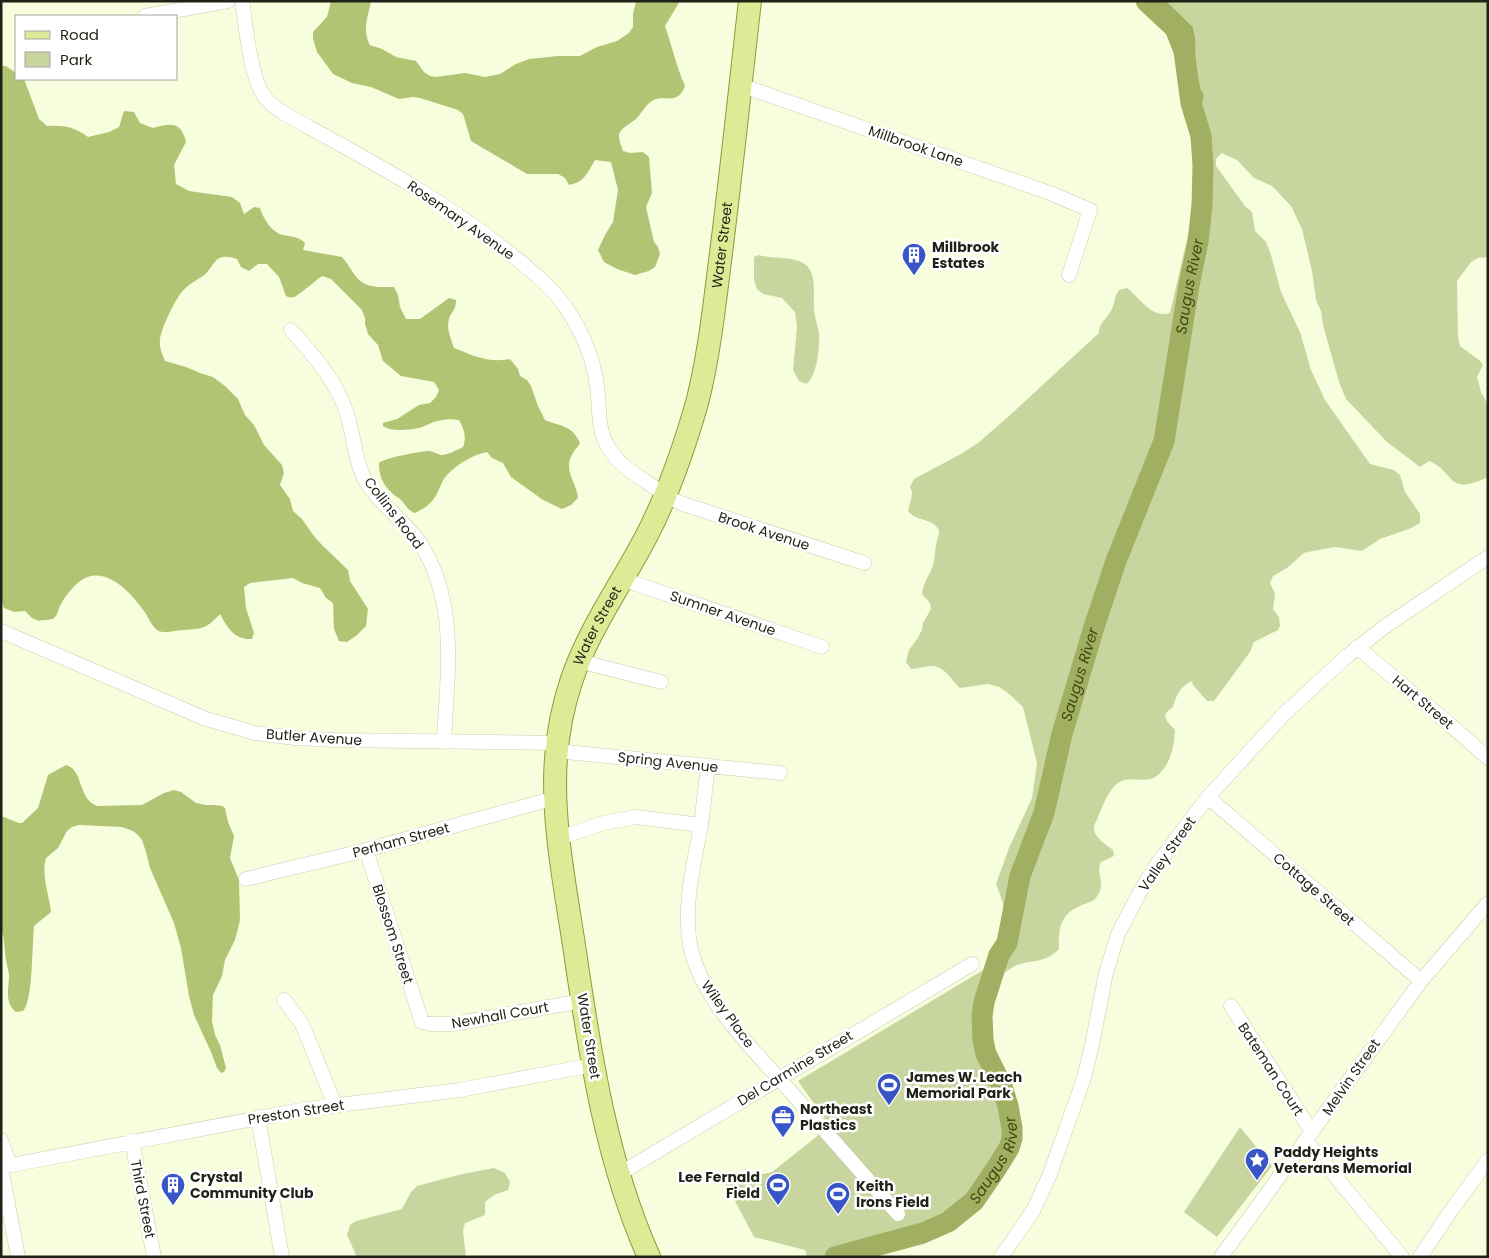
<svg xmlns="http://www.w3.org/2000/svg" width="1489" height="1258" font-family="Poppins,sans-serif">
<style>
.green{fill:#c9d59f}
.forest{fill:#b3c374}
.water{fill:#a0af62}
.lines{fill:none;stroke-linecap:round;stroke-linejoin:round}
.river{stroke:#a0af62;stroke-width:21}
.street-casing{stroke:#c8cfb0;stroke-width:15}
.primary-casing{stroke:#8c9c3c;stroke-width:24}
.street{stroke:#fff;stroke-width:14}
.primary{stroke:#ddeb96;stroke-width:22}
.labels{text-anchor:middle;stroke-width:5;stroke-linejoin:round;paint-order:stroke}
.street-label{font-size:14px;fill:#1f2216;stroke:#fff}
.poi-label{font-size:14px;font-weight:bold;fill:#1f2216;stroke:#fff;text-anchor:start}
.water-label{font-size:15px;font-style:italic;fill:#3f480d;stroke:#fff}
</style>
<rect width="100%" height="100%" fill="#f6fedd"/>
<path class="green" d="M1166,1H1488V257L1478,258L1471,262L1457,281L1458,336L1460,346L1479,360L1483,365L1477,377L1481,392L1488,405V477C1446,497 1456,472 1429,461L1420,467L1387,442L1346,399L1339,382L1323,325L1321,311L1316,300L1312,271L1302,229L1291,206L1272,186L1254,178L1237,160L1222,153C1217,157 1215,159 1216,166L1245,206L1252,212L1255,231L1266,242L1271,255L1281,292L1300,332L1311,370L1325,400L1370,464L1394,470L1400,475L1405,492L1420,514V523L1409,529L1380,539L1362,551L1335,547L1308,552L1304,553L1287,568L1273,576L1270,583L1275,594L1273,609L1279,617L1280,626L1278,630L1254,642L1250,652L1214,701H1207L1193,685L1192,681C1180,686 1176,696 1173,707L1169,710L1165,715L1167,721L1175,730C1174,747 1171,763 1158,775C1148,784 1135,777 1124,780C1110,784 1102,807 1097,820C1096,822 1094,824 1094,827C1093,837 1106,845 1113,850L1114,856L1101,862C1095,874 1106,881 1098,895C1094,902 1089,902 1082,905C1061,913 1058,928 1059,949C1045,964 1031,959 1015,966C1010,969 1006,972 1001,974L993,973C982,997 977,1029 986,1054C995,1080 1011,1101 1012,1129C1013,1146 1001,1164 990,1176C984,1184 980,1195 973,1202C947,1229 913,1235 878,1245C864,1249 848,1255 834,1257C825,1258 816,1257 807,1257L805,1250L754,1237L725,1182L772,1172L830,1126L798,1081L990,966L994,956L1003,912V903L996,884L1009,848L1032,798L1037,763L1023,707L1008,693L999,687L988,684L960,688C951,680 945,666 931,666C924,666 918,669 911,669L906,662L909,650L917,639L922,630L923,623L931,609L930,603L922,594C923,581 932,573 934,561C935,555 935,550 936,545C937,538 942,532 936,526C928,518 916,521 908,511C909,503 915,494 910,487L914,479L959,455L978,443L1009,416L1099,333C1099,321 1110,317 1113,306C1116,300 1114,296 1119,290L1127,288C1140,298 1152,319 1170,313L1208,148L1207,138L1200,118L1204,96C1192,75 1197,52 1194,30L1192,26Z
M759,255C774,260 795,255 807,266C817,275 813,299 814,311C815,319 818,326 819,334C820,346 817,377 806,384L799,381L793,370L797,327L795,312L782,298L763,294L757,289L754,280V257Z
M1240,1127L1272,1166L1217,1237L1184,1212Z
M494,1168L505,1173L510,1182L508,1190L494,1195L485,1202V1215L465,1223L463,1231L466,1257H357L347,1235L350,1225L356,1221L402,1209L411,1192L417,1186L458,1175Z"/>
<path class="forest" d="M331,1H371C368,17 362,30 370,45L382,49L396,57L416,61L424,72L430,76L436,77L465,73L485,77L500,74L516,64L529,59L558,56H580L597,47L617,41L629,33L633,27V14L636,1H680L665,26C672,46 676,66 685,86C677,107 665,93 652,101C645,105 641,114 636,119C631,123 623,127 620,132C617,137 621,145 623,151L630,153L643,152L649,157L652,193L646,207L654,242L658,247L660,254L655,267L649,271L635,275L617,269L604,262L598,250L605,235L613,222L618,190L611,162L595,160C587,173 585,182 569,185L565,178L558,174H527L471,141L463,114L458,110L420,98L413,97L399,99L371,87L352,83L333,74L317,52L313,39V32L327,17Z
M1,66H6L16,73V79H24L39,119L47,126C64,125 75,127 88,137L109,132L119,127L124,111L134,112L140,123L153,128C171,123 181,121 186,142L174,165L176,184L189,191L232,197L240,203L244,214L254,207L260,208C263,218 272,233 283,235C292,237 298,236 305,243L303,250L342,257C347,263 350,268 354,274C364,289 378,287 394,287L398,295L400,307L406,319H420L449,298L456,300C456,311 452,310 449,319C446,328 451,339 454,348C474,356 488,363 510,359L518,369L520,376L527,380L531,386L538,406L545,420C562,427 572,425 580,443C578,447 575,449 573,453C562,469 577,483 578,498L571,505L562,509L543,500L511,477L503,463L492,458L487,452C474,454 456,465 447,475C443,479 441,485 439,489C434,502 427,507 415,513C407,510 406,505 400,499C398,497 393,495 391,492C382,484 379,474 379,463C384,458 421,451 429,451C433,451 437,454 441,455C448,455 457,450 463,447C467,437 464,429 459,420C451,419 445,419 438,421C431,422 426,426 419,428C409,430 391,432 383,426V423L397,419L419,405L430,403L436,397L439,390L434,382L401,376L383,361L378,345L368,334L365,324V318L362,310L331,279L322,276C316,280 298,296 294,297C291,298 288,297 286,296L279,277L267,264H258L249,271L241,267L237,259C213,251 216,266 203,276C195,281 187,285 181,293C174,302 162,327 160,339C159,347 162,354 165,361L186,367L200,373L213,377L225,386L238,399L245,415L254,425L264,445L282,465L284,473L280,485L290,499L293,511L302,519L313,535L322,545L348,570L350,581L368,609L366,626L357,635L347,642L339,641L334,629L333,603L326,598L320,588L302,583L293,578L250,583L244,587L246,608L254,633L252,639C234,640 227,627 220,614C207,628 203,629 184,630C175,630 165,635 157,630C152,626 149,619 146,614C135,598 114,572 91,576C77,579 65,596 59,608C58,611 57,616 54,618C49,621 44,619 39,621L32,618L25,611L14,612L4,608L1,598Z
M66,765C84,770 77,798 97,806L142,805L164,793L174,790L181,792L196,803L206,805H215L222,806L225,808L228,822L234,836L230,858L239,880L240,920L235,940L225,960L222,976L213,995L212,1021L215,1035L220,1045L226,1068L224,1072L221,1073L217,1068L211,1052L194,1015L189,996L181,948L174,923L150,868L146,852L142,840L138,835L133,831L122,827L79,825L72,827L67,831L58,848L46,858C41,876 49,893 51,912L34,926C32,943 33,1002 23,1011L16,1012C4,1003 9,989 9,975C8,967 5,959 5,951C4,943 4,936 1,928V816L19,823H22L38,808L48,775Z"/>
<path class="water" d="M1160,1H1166L1193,27L1195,37L1196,72L1201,90L1204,95L1201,112L1197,107L1189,70L1190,38L1168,9Z"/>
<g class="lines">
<path class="river" id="s1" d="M835,1257L923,1233L948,1222L974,1201L996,1169L1009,1148L1012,1138V1128L1008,1106L1002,1086L986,1054L983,1040L982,1016L984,1002L999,955L1007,943L1020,876L1044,813L1062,734L1094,627L1116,561L1164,441L1189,285L1198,242L1202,205L1203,165L1201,136L1191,103L1184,51L1175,28L1146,1"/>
<defs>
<path id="street" d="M242,1C246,26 250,76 264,96C269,104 278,109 285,114C363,157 444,199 513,256C528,268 545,281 558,297C578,322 593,354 597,386C600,406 597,427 607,445C616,463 633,473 648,483C659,490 668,497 680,503L864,563
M145,16L228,1
M740,85L1050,193L1090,210L1069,275
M291,330C312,353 336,381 346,411C354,433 354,459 365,480C379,504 404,520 420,543C459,604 447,673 444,742
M622,579L822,647
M1,631L206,719L255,733L295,738L334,740L557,743
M1357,647L1447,722L1488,758
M579,661L661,682
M556,751L780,773
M1208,797L1421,981
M701,825C694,864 682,909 691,949C703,1002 755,1051 790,1091C826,1132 862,1173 898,1214
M559,838L604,823L636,817L701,825L708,766
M366,850L422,1022L431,1024H453L582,1001
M246,879L366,850L555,798
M284,1000L302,1024L335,1105
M1231,1006L1312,1132
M258,1117L282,1257
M1,1140L10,1165
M132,1141L154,1257
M1306,1141L1402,1257
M1,1167L306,1109L460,1090L593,1065
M1,1167L18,1257
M619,1174L972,964
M1001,1257L1033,1211L1050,1174L1084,1078L1093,1040L1106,973L1118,934L1140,892L1155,867L1208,797L1284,714L1347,656L1387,625L1488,557
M1221,1257L1421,981L1488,903
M1420,1257L1450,1212L1488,1160"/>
<g id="primary">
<path id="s2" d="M649,1257C607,1163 591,1060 576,959C567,895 551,823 556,758C558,732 563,706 571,682C587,632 622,583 646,537C668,495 684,448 697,403C709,356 714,308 720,261C731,175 740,88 750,1"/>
</g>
</defs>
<use href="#street" class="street-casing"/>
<use href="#primary" class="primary-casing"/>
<use href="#street" class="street"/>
<use href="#primary" class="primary"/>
</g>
<defs>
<symbol id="building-pin" viewBox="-11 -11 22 30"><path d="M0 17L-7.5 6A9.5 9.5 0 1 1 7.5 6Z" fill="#3855c7" stroke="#fff"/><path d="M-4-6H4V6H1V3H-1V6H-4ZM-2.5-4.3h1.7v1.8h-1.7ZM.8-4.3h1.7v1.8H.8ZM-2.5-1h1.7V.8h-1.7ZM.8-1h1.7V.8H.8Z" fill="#fff"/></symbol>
<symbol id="stadium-pin" viewBox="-11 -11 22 30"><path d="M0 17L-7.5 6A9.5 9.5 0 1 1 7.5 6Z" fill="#3855c7" stroke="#fff"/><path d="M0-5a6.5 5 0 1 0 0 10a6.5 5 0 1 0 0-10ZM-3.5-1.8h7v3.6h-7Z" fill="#fff"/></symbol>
<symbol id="office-pin" viewBox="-11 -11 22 30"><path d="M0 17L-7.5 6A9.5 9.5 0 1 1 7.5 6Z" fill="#3855c7" stroke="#fff"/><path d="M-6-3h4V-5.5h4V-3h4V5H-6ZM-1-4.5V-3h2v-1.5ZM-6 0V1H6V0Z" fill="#fff"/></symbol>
<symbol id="sight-pin" viewBox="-11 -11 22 30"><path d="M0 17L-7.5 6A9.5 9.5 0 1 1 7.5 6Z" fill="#3855c7" stroke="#fff"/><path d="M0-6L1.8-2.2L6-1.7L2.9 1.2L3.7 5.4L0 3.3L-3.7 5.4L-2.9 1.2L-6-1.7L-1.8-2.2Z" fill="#fff"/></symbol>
</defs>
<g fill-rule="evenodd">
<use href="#building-pin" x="900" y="241" width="28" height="38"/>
<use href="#stadium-pin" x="875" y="1071" width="28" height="38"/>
<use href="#office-pin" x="769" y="1103" width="28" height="38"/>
<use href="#sight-pin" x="1243" y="1146" width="28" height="38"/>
<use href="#building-pin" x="159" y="1171" width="28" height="38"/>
<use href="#stadium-pin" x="764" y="1171" width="28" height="38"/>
<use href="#stadium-pin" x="824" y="1180" width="28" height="38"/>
</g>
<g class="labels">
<g class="street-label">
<text transform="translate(916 146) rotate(19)" y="5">Millbrook Lane</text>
<text transform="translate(461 220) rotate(35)" y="5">Rosemary Avenue</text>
<text dy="5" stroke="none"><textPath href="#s2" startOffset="1055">Water Street</textPath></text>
<text transform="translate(394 513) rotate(52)" y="5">Collins Road</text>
<text transform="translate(764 531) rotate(18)" y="5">Brook Avenue</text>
<text transform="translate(723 613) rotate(19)" y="5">Sumner Avenue</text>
<text dy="5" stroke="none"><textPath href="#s2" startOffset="650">Water Street</textPath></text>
<text transform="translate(1423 702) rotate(40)" y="5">Hart Street</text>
<text transform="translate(314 737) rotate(4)" y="5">Butler Avenue</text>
<text transform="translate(668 762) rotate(6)" y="5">Spring Avenue</text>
<text transform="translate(401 840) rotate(-15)" y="5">Perham Street</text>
<text transform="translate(1167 854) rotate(-55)" y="5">Valley Street</text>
<text transform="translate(1314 889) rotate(41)" y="5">Cottage Street</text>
<text transform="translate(393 934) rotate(72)" y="5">Blossom Street</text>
<text transform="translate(728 1014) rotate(54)" y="5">Wiley Place</text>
<text transform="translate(500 1015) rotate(-10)" y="5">Newhall Court</text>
<text transform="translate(589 1036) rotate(81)" y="5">Water Street</text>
<text transform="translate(795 1068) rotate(-31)" y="5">Del Carmine Street</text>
<text transform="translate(1271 1069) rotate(57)" y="5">Bateman Court</text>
<text transform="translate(1351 1077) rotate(-55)" y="5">Melvin Street</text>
<text transform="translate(296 1112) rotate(-9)" y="5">Preston Street</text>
<text transform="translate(143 1199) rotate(79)" y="5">Third Street</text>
</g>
<g class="poi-label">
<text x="932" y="252">Millbrook<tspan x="932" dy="16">Estates</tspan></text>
<text x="906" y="1082">James W. Leach<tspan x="906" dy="16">Memorial Park</tspan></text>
<text x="800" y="1114">Northeast<tspan x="800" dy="16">Plastics</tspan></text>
<text x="1274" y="1157">Paddy Heights<tspan x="1274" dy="16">Veterans Memorial</tspan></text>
<text x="190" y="1182">Crystal<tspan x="190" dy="16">Community Club</tspan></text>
<text x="760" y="1182" text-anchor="end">Lee Fernald<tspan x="760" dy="16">Field</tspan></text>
<text x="856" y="1191">Keith<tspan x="856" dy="16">Irons Field</tspan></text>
</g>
<g class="water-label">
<text dy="5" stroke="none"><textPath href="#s1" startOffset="1115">Saugus River</textPath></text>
<text dy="5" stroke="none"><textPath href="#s1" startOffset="710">Saugus River</textPath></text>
<text dy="5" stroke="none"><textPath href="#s1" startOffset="199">Saugus River</textPath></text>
</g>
</g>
<rect width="1489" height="1258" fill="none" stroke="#1f2216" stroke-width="5"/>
<rect x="15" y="15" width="162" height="65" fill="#ffffff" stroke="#a5a7a2"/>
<rect x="25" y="31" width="25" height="8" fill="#ddeb96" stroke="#a5a7a2"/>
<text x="60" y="40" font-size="15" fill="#1f2216">Road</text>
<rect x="25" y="52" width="25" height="15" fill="#c9d59f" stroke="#a5a7a2"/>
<text x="60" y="65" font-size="15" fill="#1f2216">Park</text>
</svg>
